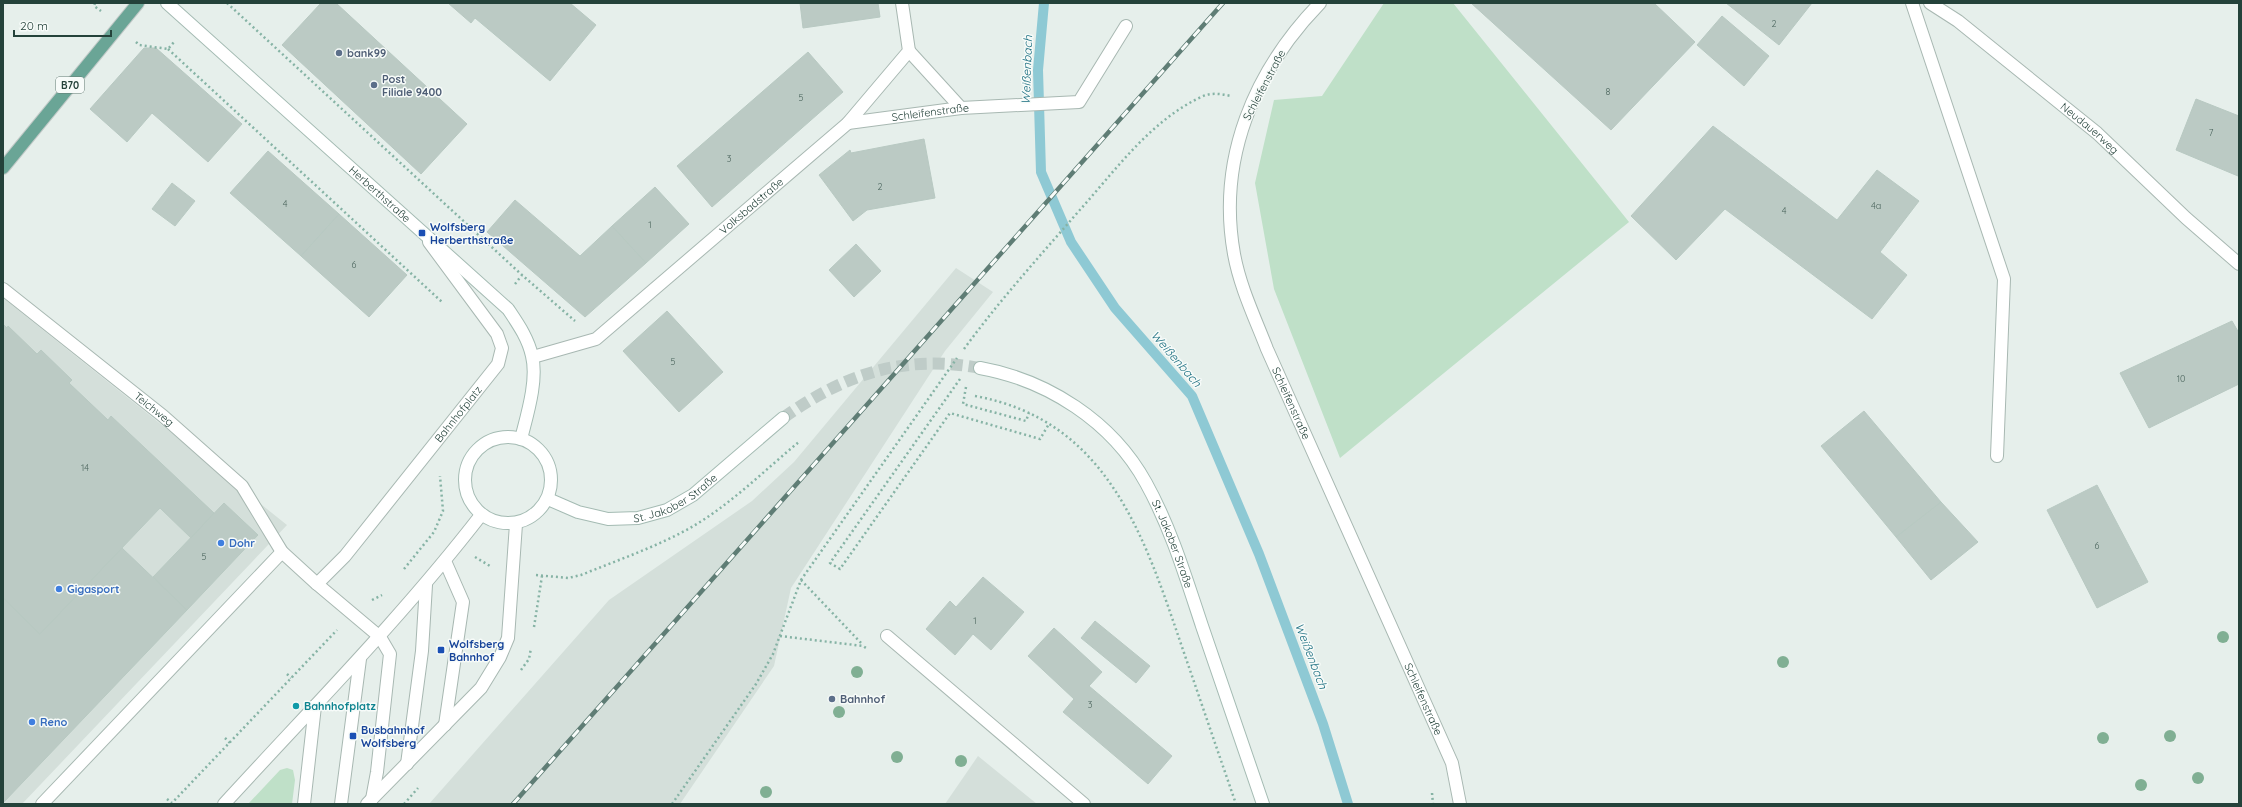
<svg xmlns="http://www.w3.org/2000/svg" width="2242" height="807" font-family="Quicksand,sans-serif">
<style>
.built{fill:#d4dfda}
.green{fill:#bfe0c8}
.lines{fill:none;stroke-linecap:round;stroke-linejoin:round}
.stream{stroke:#8ec9d4;stroke-width:10}
.building{fill:#bbcac4;stroke:#b8c9c2}
.secondary-tunnel{stroke:#bfccc8;stroke-width:12;stroke-dasharray:12 6;stroke-linecap:butt}
.service-casing{stroke:#a8b8b2;stroke-width:14}
.minor-casing{stroke:#a8b8b2;stroke-width:14}
.tertiary-casing{stroke:#a8b8b2;stroke-width:14}
.secondary-casing{stroke:#a4bbb3;stroke-width:14}
.primary-casing{stroke:#c2cac8;stroke-width:14}
.path{stroke:#86b3a5;stroke-width:2.5;stroke-dasharray:2 3;stroke-linecap:butt}
.service{stroke:#fff;stroke-width:12}
.minor{stroke:#fff;stroke-width:12}
.tertiary{stroke:#fff;stroke-width:12}
.secondary{stroke:#fff;stroke-width:12}
.primary{stroke:#6aa596;stroke-width:12}
.rail-casing{stroke:#5f7d75;stroke-width:4.5}
.rail{stroke:#f7fbf9;stroke-width:3;stroke-dasharray:9;stroke-linecap:butt}
.tree{fill:#80af93}
.service-dot{fill:#5c6f8a;stroke:#f7fbf9;stroke-width:1.5}
.transit-dot{fill:#1a4fb4;stroke:#f7fbf9;stroke-width:1.5}
.shop-dot{fill:#3f7fe0;stroke:#f7fbf9;stroke-width:1.5}
.culture-dot{fill:#0f9aa8;stroke:#f7fbf9;stroke-width:1.5}
.labels{text-anchor:middle;stroke-width:3;stroke-linejoin:round;paint-order:stroke}
.number-label{font-size:9px;fill:#4a645c}
.shield{fill:#f7fbf9;stroke:#637a73;stroke-width:1}
.shield-label{font-size:10px;font-weight:bold;fill:#24423a}
.service-label{font-size:11px;font-weight:bold;fill:#4e5e75;stroke:#f7fbf9;text-anchor:start}
.street-label{font-size:11px;fill:#24423a;stroke:#f7fbf9}
.transit-label{font-size:11px;font-weight:bold;fill:#164399;stroke:#f7fbf9;text-anchor:start}
.shop-label{font-size:11px;font-weight:bold;fill:#366cbe;stroke:#f7fbf9;text-anchor:start}
.culture-label{font-size:11px;font-weight:bold;fill:#0d838f;stroke:#f7fbf9;text-anchor:start}
.water-label{font-size:12px;font-style:italic;fill:#1c6f80;stroke:#f7fbf9}
</style>
<rect width="100%" height="100%" fill="#e6efeb"/>
<path class="built" d="M956,268L993,292L945,351L791,588L774,666L680,804H429L609,600L752,501L794,462Z
M3,298L287,525L22,804H3Z
M978,756L1037,804H945Z"/>
<path class="green" d="M1384,3H1453L1629,222L1340,458L1274,289L1255,183L1274,100L1322,96Z
M287,768L293,770L295,780L292,804H248L280,770Z"/>
<g class="lines">
<path class="stream" d="M1044,3L1038,70L1041,172L1071,242L1115,308L1192,396L1259,554L1323,724L1348,804"/>
</g>
<path class="building" d="M321,3H336L467,124L421,174L282,45Z
M448,3H570L596,25L550,81L475,18L471,23Z
M800,3H878L880,17L803,28Z
M1471,3H1654L1695,42L1611,130Z
M1726,3H1812L1779,45Z
M1722,16L1769,56L1744,86L1697,45Z
M144,48H156L242,124L208,162L152,113L127,142L90,109Z
M808,52L843,92L712,207L677,166Z
M2196,99L2239,116L2238,176L2176,150Z
M1713,126L1837,220L1877,170L1919,201L1880,252L1907,275L1872,319L1725,209L1676,260L1631,216Z
M924,139L935,198L867,210L853,221L819,175L850,150L851,153Z
M268,151L339,214L301,256L230,193Z
M172,183L195,201L175,226L152,209Z
M655,187L689,224L646,263L612,226Z
M515,200L580,256L612,226L646,263L585,317L487,232Z
M339,214L407,275L369,317L301,256Z
M856,244L881,271L854,297L829,270Z
M667,311L723,372L679,412L623,351Z
M2232,321L2239,333V384L2149,428L2120,373Z
M3,324L7,328L8,326L37,354L41,350L72,380L69,383L108,420L111,416L214,513L191,538L160,508L40,634L3,598Z
M1864,411L1941,502L1896,537L1821,446Z
M2097,485L2148,582L2097,608L2047,510Z
M1941,502L1978,542L1931,580L1896,537Z
M224,503L258,535L187,610L153,577Z
M122,548L187,610L3,803V598L40,634Z
M983,577L1024,612L991,650L973,634L955,655L926,629L950,601L956,607Z
M1095,621L1150,666L1136,683L1081,638Z
M1054,628L1102,672L1089,686L1172,756L1148,784L1063,712L1074,699L1028,656Z"/>
<g class="lines">
<path class="secondary-tunnel" d="M783,418C845,374 903,354 980,368"/>
<defs>
<g id="service">
<path d="M1912,3L2004,279L1997,456"/>
<path d="M909,51L961,108"/>
<path id="s1" d="M848,123L961,108L1079,102L1126,26"/>
<path id="s2" d="M317,584L345,556L498,364L502,348L497,334L429,242"/>
<path d="M445,725L463,602L445,561"/>
<path d="M407,764L422,651L426,585"/>
<path d="M372,799L377,772L390,654L380,637"/>
<path d="M42,804L282,552"/>
<path d="M304,804L315,706"/>
<path d="M341,804L360,659"/>
<path d="M367,804L481,688L500,657L508,638L516,524"/>
</g>
<g id="minor">
<path id="s3" d="M1320,3C1254,71 1217,159 1234,254C1240,287 1255,318 1267,349L1452,763L1460,804"/>
<path id="s4" d="M1930,3L1958,21L2097,133L2186,218L2239,264"/>
<path id="s5" d="M3,289L163,416L242,486L282,552L317,584L380,637"/>
<path id="s6" d="M533,357L596,339L848,123L909,51L902,3"/>
<path d="M887,636L1084,804"/>
</g>
<path id="tertiary" d="M224,804C311,709 402,617 481,515"/>
<g id="secondary">
<path id="s7" d="M167,3L508,309C518,324 528,338 532,356C538,380 527,415 521,439"/>
<path id="s8" d="M980,368C1047,380 1112,421 1146,483C1171,528 1186,578 1202,626C1223,686 1243,745 1263,804"/>
<circle cx="508" cy="480" r="43"/>
<path id="s9" d="M548,499L578,512L608,519L638,518L667,510L693,495L783,418"/>
</g>
<path id="primary" d="M3,168L138,3"/>
</defs>
<use href="#service" class="service-casing"/>
<use href="#minor" class="minor-casing"/>
<use href="#tertiary" class="tertiary-casing"/>
<use href="#secondary" class="secondary-casing"/>
<use href="#primary" class="primary-casing"/>
<path class="path" d="M95,3L94,6L101,11
M227,3L522,275L575,321
M136,42L139,45L168,49L174,42
M168,49L442,302
M515,284L522,275
M964,349C999,301 1039,257 1078,212C1115,171 1150,121 1201,97C1211,92 1221,94 1231,96
M960,379L830,563L840,569L950,413L1040,439L1049,424
M966,387L963,404L1026,421L1029,413
M975,396C1107,420 1144,535 1182,647C1200,699 1218,752 1236,804
M475,557L490,566
M404,569L434,532L443,511L440,476
M536,575L568,578L581,575C618,560 656,547 690,528C729,506 766,469 800,441
M801,580L863,645
M372,600L382,595
M534,627L542,576
M780,636L863,646L866,648
M521,670L529,659L531,648
M287,674L291,678
M225,738L230,743
M1432,793L1433,804
M167,799L172,803
M171,804L337,630
M404,804L418,788
M672,804L756,684L773,654L801,580L957,358"/>
<use href="#service" class="service"/>
<use href="#minor" class="minor"/>
<use href="#tertiary" class="tertiary"/>
<use href="#secondary" class="secondary"/>
<use href="#primary" class="primary"/>
<defs>
<path id="rail" d="M513,804L1223,3"/>
</defs>
<use href="#rail" class="rail-casing"/>
<use href="#rail" class="rail"/>
</g>
<g class="tree">
<circle cx="2223" cy="637" r="6"/>
<circle cx="1783" cy="662" r="6"/>
<circle cx="857" cy="672" r="6"/>
<circle cx="839" cy="712" r="6"/>
<circle cx="2170" cy="736" r="6"/>
<circle cx="2103" cy="738" r="6"/>
<circle cx="897" cy="757" r="6"/>
<circle cx="961" cy="761" r="6"/>
<circle cx="2198" cy="778" r="6"/>
<circle cx="2141" cy="785" r="6"/>
<circle cx="766" cy="792" r="6"/>
</g>
<g class="service-dot">
<circle cx="339" cy="53" r="4"/>
<circle cx="374" cy="85" r="4"/>
<circle cx="832" cy="699" r="4"/>
</g>
<g class="transit-dot">
<rect x="418" y="229" width="8" height="8" rx="2"/>
<rect x="437" y="646" width="8" height="8" rx="2"/>
<rect x="349" y="732" width="8" height="8" rx="2"/>
</g>
<g class="shop-dot">
<circle cx="221" cy="543" r="4"/>
<circle cx="59" cy="589" r="4"/>
<circle cx="32" cy="722" r="4"/>
</g>
<circle class="culture-dot" cx="296" cy="706" r="4"/>
<g class="labels">
<g class="number-label">
<text x="1774" y="27">2</text>
<text x="1608" y="95">8</text>
<text x="801" y="101">5</text>
<text x="2211" y="136">7</text>
<text x="729" y="162">3</text>
<text x="880" y="190">2</text>
<text x="285" y="207">4</text>
<text x="1876" y="209">4a</text>
<text x="1784" y="214">4</text>
<text x="650" y="228">1</text>
<text x="354" y="268">6</text>
<text x="673" y="365">5</text>
<text x="2181" y="382">10</text>
<text x="85" y="471">14</text>
<text x="2097" y="549">6</text>
<text x="204" y="560">5</text>
<text x="975" y="624">1</text>
<text x="1090" y="708">3</text>
</g>
<rect class="shield" x="56" y="77" width="28" height="16" rx="3"/>
<g class="shield-label">
<text x="70" y="89">B70</text>
</g>
<g class="service-label">
<text x="347" y="57">bank99</text>
<text x="382" y="83">Post<tspan x="382" dy="13">Filiale 9400</tspan></text>
<text x="840" y="703">Bahnhof</text>
</g>
<g class="street-label">
<text transform="translate(1264 85) rotate(-62)" y="4">Schleifenstraße</text>
<text dy="4" stroke="none"><textPath href="#s1" startOffset="83">Schleifenstraße</textPath></text>
<text dy="4" stroke="none"><textPath href="#s4" startOffset="203">Neudauerweg</textPath></text>
<text dy="4" stroke="none"><textPath href="#s7" startOffset="286">Herberthstraße</textPath></text>
<text dy="4" stroke="none"><textPath href="#s6" startOffset="270">Volksbadstraße</textPath></text>
<text dy="4" stroke="none"><textPath href="#s3" startOffset="436">Schleifenstraße</textPath></text>
<text dy="4" stroke="none"><textPath href="#s5" startOffset="193">Teichweg</textPath></text>
<text dy="4" stroke="none"><textPath href="#s2" startOffset="221">Bahnhofplatz</textPath></text>
<text dy="4" stroke="none"><textPath href="#s9" startOffset="136">St. Jakober Straße</textPath></text>
<text dy="4" stroke="none"><textPath href="#s8" startOffset="275">St. Jakober Straße</textPath></text>
<text dy="4" stroke="none"><textPath href="#s3" startOffset="760">Schleifenstraße</textPath></text>
</g>
<g class="transit-label">
<text x="430" y="231">Wolfsberg<tspan x="430" dy="13">Herberthstraße</tspan></text>
<text x="449" y="648">Wolfsberg<tspan x="449" dy="13">Bahnhof</tspan></text>
<text x="361" y="734">Busbahnhof<tspan x="361" dy="13">Wolfsberg</tspan></text>
</g>
<g class="shop-label">
<text x="229" y="547">Dohr</text>
<text x="67" y="593">Gigasport</text>
<text x="40" y="726">Reno</text>
</g>
<g class="culture-label">
<text x="304" y="710">Bahnhofplatz</text>
</g>
<g class="water-label">
<text transform="translate(1027 70) rotate(-88)" y="4">Weißenbach</text>
<text transform="translate(1176 359) rotate(49)" y="4">Weißenbach</text>
<text transform="translate(1311 656) rotate(69)" y="4">Weißenbach</text>
</g>
</g>
<rect width="2242" height="807" fill="none" stroke="#24423a" stroke-width="8"/>
<path d="M14 30v6h97v-6" fill="none" stroke="#24423a" stroke-width="2"/>
<text x="20" y="30" font-size="12" fill="#24423a" stroke="#f7fbf9" stroke-width="3" paint-order="stroke">20 m</text>
</svg>
